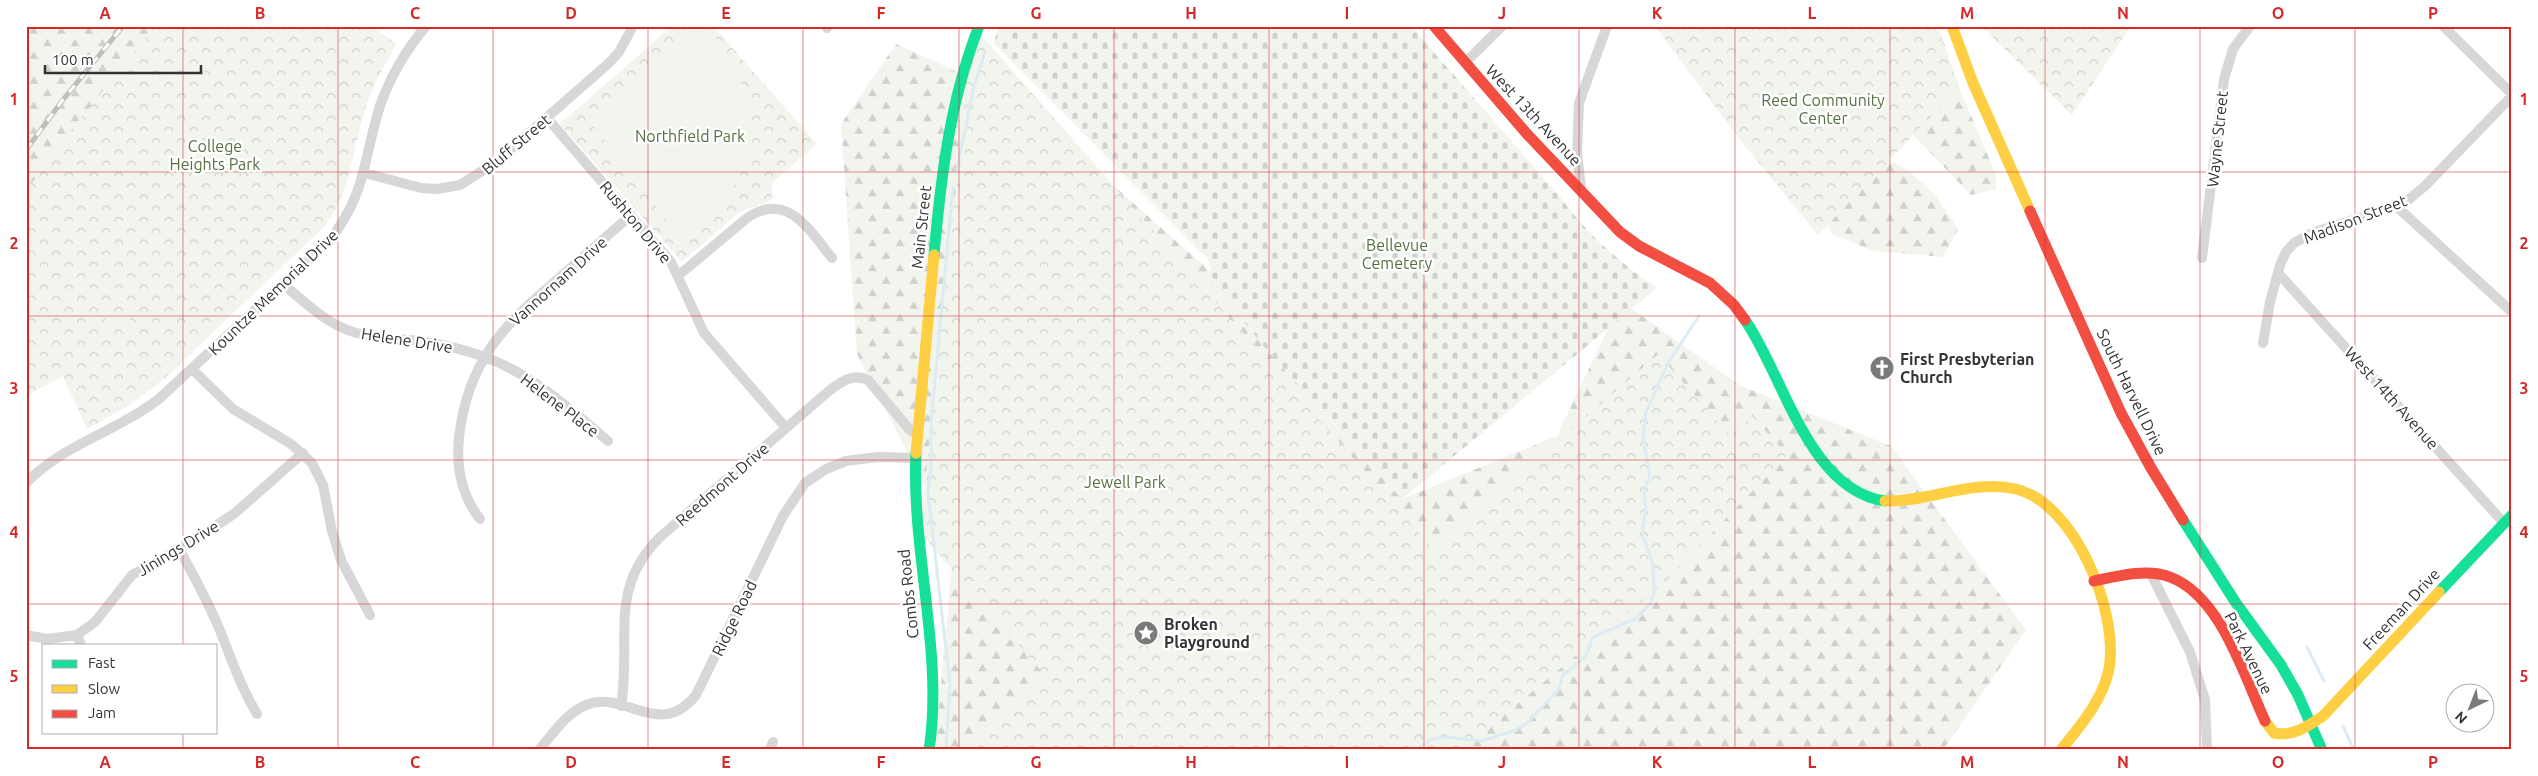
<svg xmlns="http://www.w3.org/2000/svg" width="2538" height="776" font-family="Ubuntu,sans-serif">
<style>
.forest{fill:url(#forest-firs)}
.cemetery{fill:url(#cemetery-stones)}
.park{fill:url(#park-crowns)}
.garden{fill:#f1f5ed}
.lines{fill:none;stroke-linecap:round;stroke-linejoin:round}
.stream{stroke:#ddebf3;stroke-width:3}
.street{stroke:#d7d7d7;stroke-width:10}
.fast{stroke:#16e098;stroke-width:11}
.slow{stroke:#ffcf43;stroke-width:11}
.jam{stroke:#f24e42;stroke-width:11}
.rail-casing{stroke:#bebebe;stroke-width:5}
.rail{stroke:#fff;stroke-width:3;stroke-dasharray:9;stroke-linecap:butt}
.grid{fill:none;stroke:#d62828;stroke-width:1;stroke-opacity:0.55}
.labels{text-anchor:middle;stroke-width:5;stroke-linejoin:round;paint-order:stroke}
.park-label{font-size:16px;fill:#56703f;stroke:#fff}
.street-label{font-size:16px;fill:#333;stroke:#fff}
.poi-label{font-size:16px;font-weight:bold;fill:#333;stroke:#fff;text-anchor:start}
.neatline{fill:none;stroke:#d62828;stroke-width:2}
.grid-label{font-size:16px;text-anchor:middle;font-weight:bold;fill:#d62828}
</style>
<defs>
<pattern id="forest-firs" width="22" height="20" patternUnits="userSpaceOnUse" patternTransform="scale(1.25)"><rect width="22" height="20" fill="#f1f5ed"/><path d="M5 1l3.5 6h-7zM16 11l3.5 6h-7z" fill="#cfd2cc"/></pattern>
<pattern id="cemetery-stones" width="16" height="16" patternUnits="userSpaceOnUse" patternTransform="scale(1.25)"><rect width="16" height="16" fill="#f1f5ed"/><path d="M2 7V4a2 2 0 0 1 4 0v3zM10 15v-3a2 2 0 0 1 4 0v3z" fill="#cfd2cc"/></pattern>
<pattern id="park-crowns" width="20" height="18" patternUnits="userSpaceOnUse" patternTransform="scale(1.25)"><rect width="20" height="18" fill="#f1f5ed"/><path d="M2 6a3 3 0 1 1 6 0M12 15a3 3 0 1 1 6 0" fill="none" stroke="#cfd2cc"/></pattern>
</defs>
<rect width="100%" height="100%" fill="#fff"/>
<path class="forest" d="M26,26H225L26,263Z
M1838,26H1938L1959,87L1996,175V189L1971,195L1851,70Z
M896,44L1015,98L1211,272L1214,286L1268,351L1402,499L1557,436L1621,301L1739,385L1891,446L2026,630L1943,750H935L954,543L857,354L841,124Z
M1844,133L1909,171L1936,196L1958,229L1943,257L1874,251L1832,234L1822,210Z"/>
<path class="cemetery" d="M1000,26H1411L1561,198C1587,234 1621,264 1657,288L1402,499L1268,351L1214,286L1208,259L993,43Z"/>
<path class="park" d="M155,26H371L397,44C381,69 368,95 361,124C350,165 350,190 324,227L164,379L128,406L87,429L63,376L26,396V191L72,129Z
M672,26H713L817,144L772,183V200L739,212L682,262L560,124Z
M1655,26H1937L1959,87L1818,235L1740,140Z
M1981,26H2131L2072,115Z
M981,35L1434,550L1658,354L1730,435L1752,416L1787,455L1662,585L1461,750H959L1045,675L920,533L959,158L964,144L960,147L968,68Z"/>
<path class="garden" d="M702,26H706C773,108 768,175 681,238L594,127L596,113Z
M130,312L131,326L106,328V313Z"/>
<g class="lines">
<path class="stream" d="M957,170L973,90L985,52
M2307,647L2324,681
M2343,726L2354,750
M946,750L950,684L928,493L931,465V422L953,188
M1416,750L1431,739L1446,737L1481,741L1516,730L1526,724L1559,689L1563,675L1586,656L1593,637L1635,619L1650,604L1654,592L1653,565L1642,533L1646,510L1644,490L1650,476L1643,439L1646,412L1668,363L1699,316"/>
<path class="street" d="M2443,26L2512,94
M827,28L828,26
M1465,63L1502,26
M547,118L671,262L704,333L786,428
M365,173L421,188L437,189L460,185L496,162L609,63L619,52L633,26
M1581,188L1577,154L1579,103L1607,26
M2396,206L2512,312
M2202,258L2224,79L2233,49L2250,26
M2279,274L2504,523
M679,275L747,218C787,190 810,231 832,258
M283,284C302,300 322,319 345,329C369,339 394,338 420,341C441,344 462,349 482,356C531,373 570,409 608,441
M2263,343L2270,302L2280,265L2286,252L2294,243L2314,232L2379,212L2408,200L2425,186L2512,96
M193,370L233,409L291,444L312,463L323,485L332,531L341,560L370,615
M26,483C64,444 118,431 160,398L329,241C367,193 363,159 380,106C390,77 406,50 426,26
M480,519C461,495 456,467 459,437C468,360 504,325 559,278C583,257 607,236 631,215
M179,549C194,576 209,603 221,633C232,661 241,687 257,714
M2151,574L2190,652L2205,700L2207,750
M26,635L47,639L77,635L95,622L132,575L201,536L235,513L303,453
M77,635L81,645
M621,706C632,640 607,590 660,537L830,390C842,381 853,373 868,380L910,430L918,435
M539,750C553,734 566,713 586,705C625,689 659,741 696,695L783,516L805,483L826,469L846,461L878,457L916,458
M770,750L773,742"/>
<path class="fast" d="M934,255C941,176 950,100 979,26
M1745,320C1783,374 1808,490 1885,501
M916,453C911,550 944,655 929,750
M2183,520L2236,603L2281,665L2298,695L2322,750
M2439,592L2512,515"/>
<path class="slow" d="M1952,26L1973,83L2030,211
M916,453L934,255
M1885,501C1929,502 1971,479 2016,489C2076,504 2119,613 2109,669C2103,700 2080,726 2061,750
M2265,721L2274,733C2293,737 2308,726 2323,716L2439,592"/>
<path class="jam" d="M1434,26L1527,134L1620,232L1639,246L1710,283L1734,305L1745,320
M2030,211L2121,413L2151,468L2183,520
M2094,581C2117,576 2147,568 2170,577C2221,596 2244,676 2265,721"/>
<defs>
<path id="rail" d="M26,150L62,101L123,26"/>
</defs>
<use href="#rail" class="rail-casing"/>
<use href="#rail" class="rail"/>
</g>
<path class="grid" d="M183,26V645M338,26V750M493,26V750M648,26V750M803,26V750M959,26V750M1114,26V750M1269,26V750M1424,26V750M1579,26V750M1735,26V750M1890,26V750M2045,26V750M2200,26V750M2355,26V750M26,172H2512M26,316H2512M26,460H2512M26,604H2512M183,732V750"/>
<defs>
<symbol id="church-disc" viewBox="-11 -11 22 22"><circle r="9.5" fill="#7a7a7a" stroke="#fff"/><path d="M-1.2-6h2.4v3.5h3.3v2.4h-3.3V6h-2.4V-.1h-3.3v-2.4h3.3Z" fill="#fff"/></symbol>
<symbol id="sight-disc" viewBox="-11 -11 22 22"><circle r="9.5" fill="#7a7a7a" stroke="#fff"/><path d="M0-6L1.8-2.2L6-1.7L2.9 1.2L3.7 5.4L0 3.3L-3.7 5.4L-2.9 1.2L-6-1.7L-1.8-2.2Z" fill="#fff"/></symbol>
</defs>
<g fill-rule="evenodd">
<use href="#church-disc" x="1868" y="354" width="28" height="28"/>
<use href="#sight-disc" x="1132" y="619" width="28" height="28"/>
</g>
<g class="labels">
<g class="park-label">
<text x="1823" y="106">Reed Community<tspan x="1823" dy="18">Center</tspan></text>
<text x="690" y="142">Northfield Park</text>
<text x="215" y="152">College<tspan x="215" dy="18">Heights Park</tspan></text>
<text x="1397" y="251">Bellevue<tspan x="1397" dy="18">Cemetery</tspan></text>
<text x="1125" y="488">Jewell Park</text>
</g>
<g class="street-label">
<text transform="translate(1534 115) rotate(47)" y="6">West 13th Avenue</text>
<text transform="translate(2217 139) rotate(-84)" y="6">Wayne Street</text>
<text transform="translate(516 144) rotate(-40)" y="6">Bluff Street</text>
<text transform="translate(2355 219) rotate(-21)" y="6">Madison Street</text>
<text transform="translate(636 222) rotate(50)" y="6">Rushton Drive</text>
<text transform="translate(921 227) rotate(-84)" y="6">Main Street</text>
<text transform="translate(558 281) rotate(-42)" y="6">Vannornam Drive</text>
<text transform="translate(273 292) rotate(-44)" y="6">Kountze Memorial Drive</text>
<text transform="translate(407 340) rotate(9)" y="6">Helene Drive</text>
<text transform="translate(2132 392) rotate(64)" y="6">South Harvell Drive</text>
<text transform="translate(2392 398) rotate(48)" y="6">West 14th Avenue</text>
<text transform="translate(560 405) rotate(37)" y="6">Helene Place</text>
<text transform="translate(722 484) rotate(-41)" y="6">Reedmont Drive</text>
<text transform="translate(178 548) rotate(-31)" y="6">Jinings Drive</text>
<text transform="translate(908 594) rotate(-96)" y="6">Combs Road</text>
<text transform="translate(2401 609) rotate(-47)" y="6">Freeman Drive</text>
<text transform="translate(734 618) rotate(-64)" y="6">Ridge Road</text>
<text transform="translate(2249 653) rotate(64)" y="6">Park Avenue</text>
</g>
<g class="poi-label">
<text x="1900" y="365">First Presbyterian<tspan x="1900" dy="18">Church</tspan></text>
<text x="1164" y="630">Broken<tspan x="1164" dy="18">Playground</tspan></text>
</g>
</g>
<rect width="2538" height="776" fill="none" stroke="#ffffff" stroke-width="55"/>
<rect x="42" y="644" width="175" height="90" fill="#ffffff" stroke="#adadad"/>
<rect x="52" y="660" width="25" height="8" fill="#16e098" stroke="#adadad"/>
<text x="88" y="668" font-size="15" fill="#333333">Fast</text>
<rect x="52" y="685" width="25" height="8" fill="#ffcf43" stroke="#adadad"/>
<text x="88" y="694" font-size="15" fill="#333333">Slow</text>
<rect x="52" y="710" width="25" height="8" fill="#f24e42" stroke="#adadad"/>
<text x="88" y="718" font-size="15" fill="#333333">Jam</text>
<g transform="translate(2470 708) rotate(223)"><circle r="24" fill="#ffffff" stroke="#adadad"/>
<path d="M0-4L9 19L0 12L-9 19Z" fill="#7a7a7a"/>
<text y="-8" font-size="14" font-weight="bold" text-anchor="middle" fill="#333333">N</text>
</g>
<path d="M45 65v8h156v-8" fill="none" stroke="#333333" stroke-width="2.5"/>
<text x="52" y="65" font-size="15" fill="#333333" stroke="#ffffff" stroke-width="4" paint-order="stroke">100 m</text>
<rect x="28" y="28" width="2482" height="720" class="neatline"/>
<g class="grid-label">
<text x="105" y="19">A</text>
<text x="260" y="19">B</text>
<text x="415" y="19">C</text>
<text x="571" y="19">D</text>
<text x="726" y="19">E</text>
<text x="881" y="19">F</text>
<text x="1036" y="19">G</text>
<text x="1191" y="19">H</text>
<text x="1347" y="19">I</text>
<text x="1502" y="19">J</text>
<text x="1657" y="19">K</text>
<text x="1812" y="19">L</text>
<text x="1967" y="19">M</text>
<text x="2123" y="19">N</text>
<text x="2278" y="19">O</text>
<text x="2433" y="19">P</text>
<text x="14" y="105">1</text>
<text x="2524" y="105">1</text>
<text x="14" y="249">2</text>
<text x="2524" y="249">2</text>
<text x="14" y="394">3</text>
<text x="2524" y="394">3</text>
<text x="14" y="538">4</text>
<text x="2524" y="538">4</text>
<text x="14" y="682">5</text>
<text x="2524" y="682">5</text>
<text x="105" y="768">A</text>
<text x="260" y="768">B</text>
<text x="415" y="768">C</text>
<text x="571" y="768">D</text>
<text x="726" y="768">E</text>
<text x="881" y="768">F</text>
<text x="1036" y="768">G</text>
<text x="1191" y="768">H</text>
<text x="1347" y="768">I</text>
<text x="1502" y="768">J</text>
<text x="1657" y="768">K</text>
<text x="1812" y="768">L</text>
<text x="1967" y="768">M</text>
<text x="2123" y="768">N</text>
<text x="2278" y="768">O</text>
<text x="2433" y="768">P</text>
</g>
</svg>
